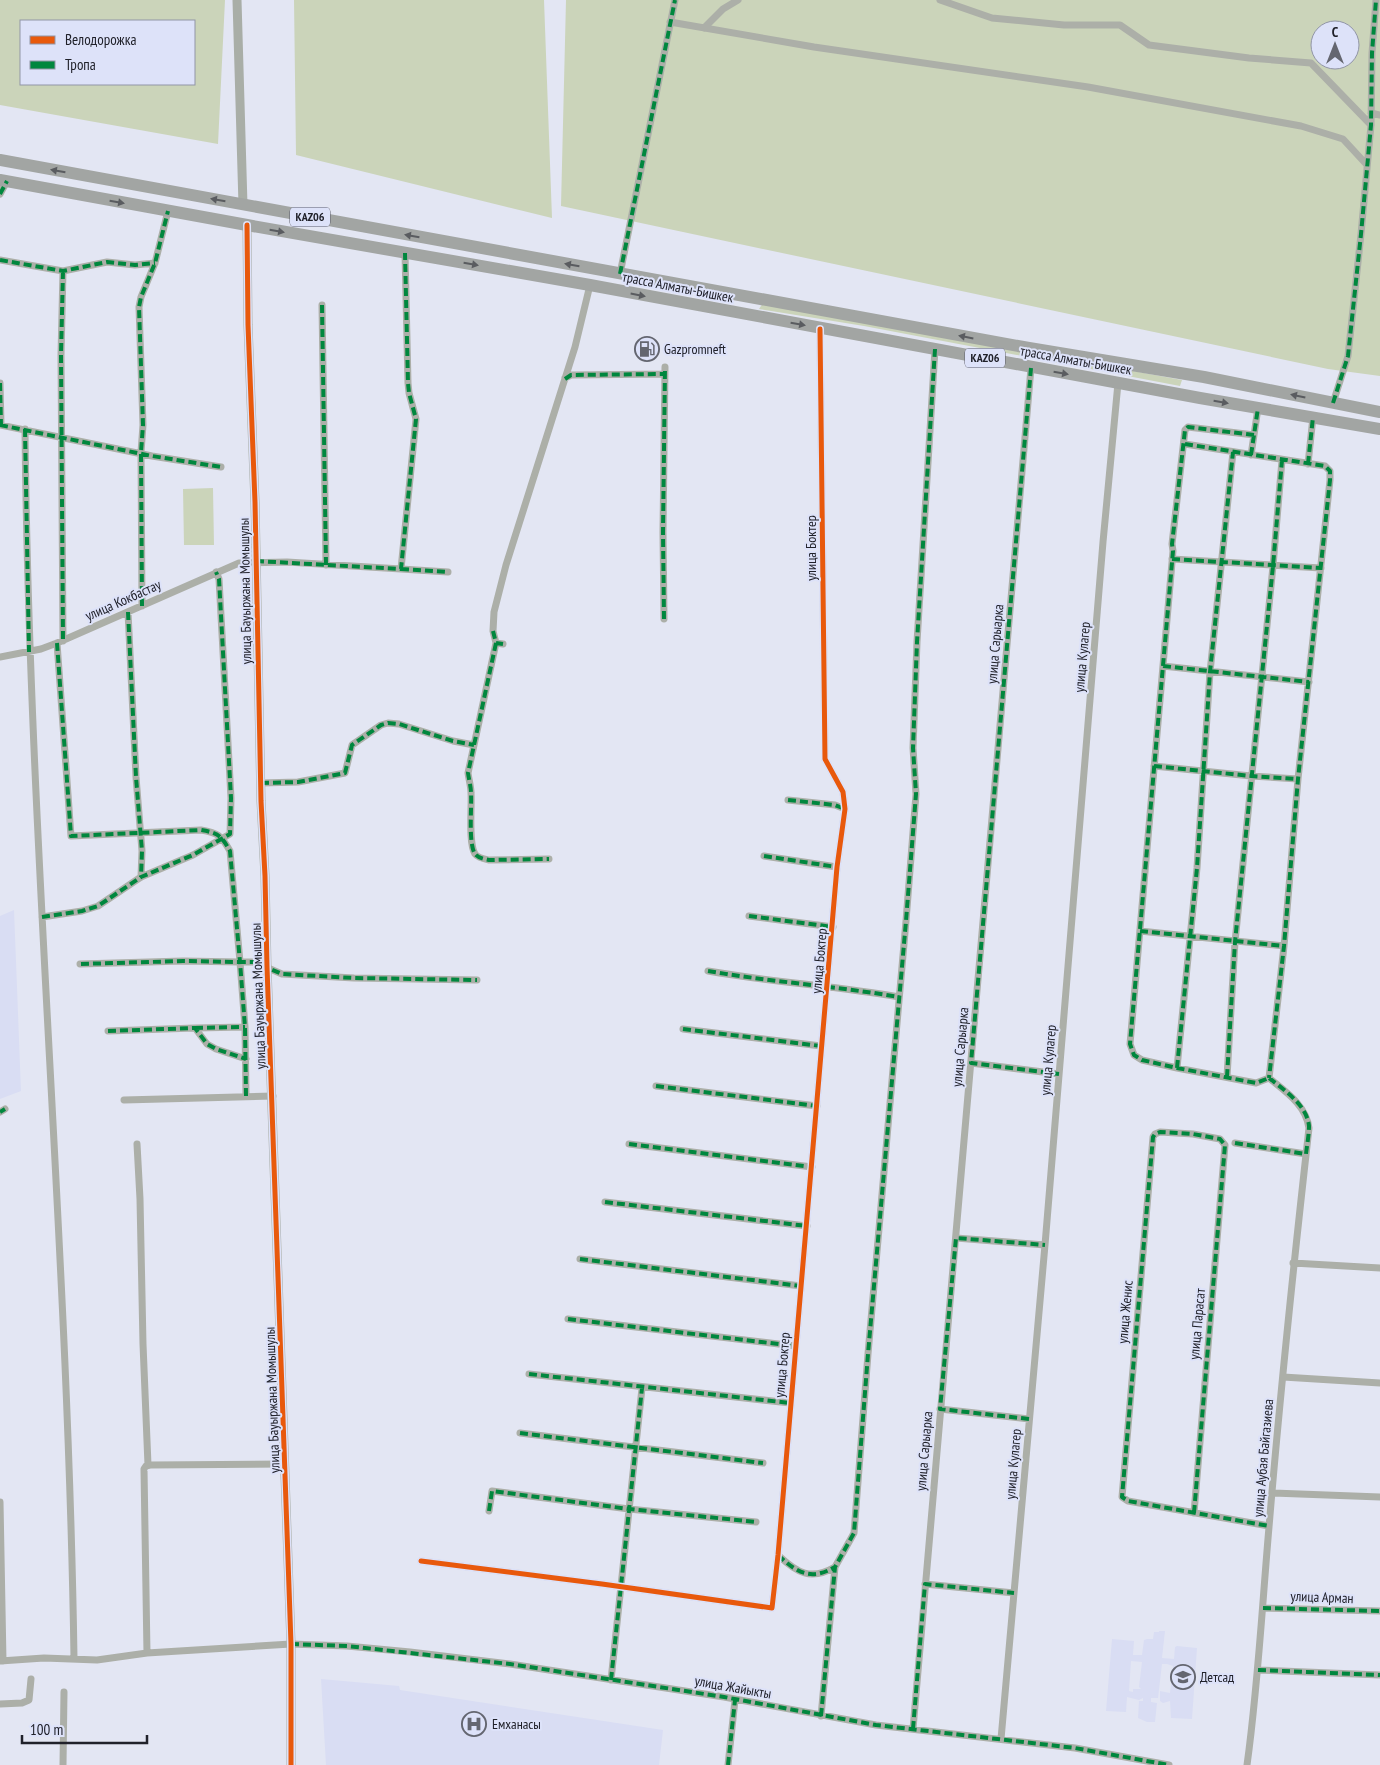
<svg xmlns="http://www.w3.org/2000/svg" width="1380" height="1765" font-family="'PT Sans Narrow',sans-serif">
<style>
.built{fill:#d9ddf3;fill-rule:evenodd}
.green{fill:#cbd4ba;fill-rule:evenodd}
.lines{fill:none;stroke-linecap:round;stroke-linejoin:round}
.street{stroke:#acafa8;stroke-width:7}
.secondary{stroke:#a9aea7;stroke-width:9}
.highway{stroke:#a2a5a3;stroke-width:12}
.quiet{stroke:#00873e;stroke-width:4;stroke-dasharray:8 4;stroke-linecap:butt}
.cycleway-casing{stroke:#dde2f9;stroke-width:8}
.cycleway{stroke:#e8590c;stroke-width:5}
.oneway{fill:#5a5c60}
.labels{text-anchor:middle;stroke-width:4;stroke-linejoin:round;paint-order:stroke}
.shield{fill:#dde2f9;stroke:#595b68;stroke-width:1}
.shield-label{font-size:12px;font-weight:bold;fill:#20212a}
.street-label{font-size:14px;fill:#20212a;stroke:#dde2f9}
.poi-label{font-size:14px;fill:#20212a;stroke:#dde2f9;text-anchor:start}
</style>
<rect width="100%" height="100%" fill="#e3e6f3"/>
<path class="built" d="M14,910L21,1091L0,1099V916Z
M1159,1631H1165L1162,1658L1174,1659L1175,1647L1177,1646L1197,1648L1192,1719L1171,1718L1170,1701L1163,1703L1160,1701V1691L1170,1693L1173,1666L1167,1664H1162L1158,1698H1151V1702L1157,1703L1155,1722H1147L1138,1718L1139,1701H1143V1698L1139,1700L1127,1697L1126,1712L1106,1711L1112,1639L1134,1641L1133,1655H1142L1144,1640L1147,1639H1153L1154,1632H1159ZM1131,1661L1142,1662L1139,1687L1141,1689H1133V1692L1129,1691Z
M321,1679L399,1686L400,1690L663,1730L659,1765H326Z"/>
<path class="green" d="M0,0H225L218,144L0,105ZM194,21V84H21V21Z
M294,0H544L552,218L296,155Z
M566,0H1380V376L1328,369L561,206ZM1320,30H1350V60H1320Z
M763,303L1182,380L1180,386L864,326L759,309Z
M213,488L214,545H184L183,489Z"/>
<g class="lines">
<path class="street" d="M940,0L992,18L1064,25H1120L1149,45L1249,58L1311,63L1371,125
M670,22L814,47L1088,87L1301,126L1343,139L1367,165
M704,28L723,9L738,0
M1371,113L1380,115
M0,194L7,181
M0,260L63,271L107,262L135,265L155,263
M63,271L61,355L63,641
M620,274L675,0
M322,305L326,565
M565,378L571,375L665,374
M0,383L1,425
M1333,403L1348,356L1361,234L1371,125L1372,53L1376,0
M0,425L152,456L221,467
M25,429C29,839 68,1248 74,1658
M1254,435L1188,427L1185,430L1172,544L1173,551L1130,1044L1134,1055L1142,1060L1177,1068L1256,1083L1269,1078
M1185,444L1325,466L1330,471V480L1298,779L1284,946L1269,1078
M1251,455L1258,408
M1308,464L1313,417
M1172,559L1321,568
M401,569L448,572
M142,606L141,452L143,425L139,307L141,297L155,263L168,211
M128,612L136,777L142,851L141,877
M664,619L663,532L665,367
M57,643L71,836L201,830C218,833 221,835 230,851L240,962L183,961L80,964
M496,643L468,773C469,780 471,787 471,793C472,806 468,843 475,854C478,858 484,859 489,860L549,859
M503,644L496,643L493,631L494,612L506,565L575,347L590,285
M0,657L41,649L57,643L239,563L287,562L401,569L416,419L409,393L408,383L405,253
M1163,666L1309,682
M1154,766L1251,776L1298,779
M261,783L298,782L345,773L352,745L381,725L388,723L399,724L453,741L474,745
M788,800L835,805L845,809
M764,856L837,867
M749,916L833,927
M42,917L82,911L98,906L141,877L193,855L230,834L231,798L219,579L216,572
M1140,931L1284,946
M708,971C771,982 835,986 899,997
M195,1028L245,1027
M683,1029L821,1046
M108,1031L195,1028L207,1044L216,1049L246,1059
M971,1063L1059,1074
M1177,1068L1197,868L1210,672L1233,452
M1227,1077L1235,942L1273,566L1282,460
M656,1086L817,1106
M246,1096L245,1027L240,962H254L282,974L354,978L477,980
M124,1100L273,1096
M0,1112L5,1109
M1235,1143L1306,1154
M137,1144L140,1199L143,1344L148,1465
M629,1144L812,1167
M605,1202L807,1226
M956,1238L1045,1245
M580,1259L801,1286
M1293,1263L1380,1268
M568,1319L795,1346
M529,1374L790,1403
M1283,1377L1380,1383
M940,1409L1029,1419
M520,1433L763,1463
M1273,1493L1380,1497
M0,1502L3,1661
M489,1511L492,1491L629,1509L756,1522
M1194,1513L1225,1145L1220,1139L1193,1134L1160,1132L1155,1134L1153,1137L1122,1497L1128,1501L1269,1526
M778,1555C797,1573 811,1581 835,1567
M421,1561L602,1584L772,1608L778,1555L837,867L845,809L843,792L825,759L820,329
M925,1584L1014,1593
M1263,1608L1380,1611
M147,1653L291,1644L347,1646L410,1652L510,1664L724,1697L876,1725L1075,1748L1169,1765
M0,1661L44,1658L97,1660L147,1653L144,1469L146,1466L150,1465L285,1464
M1258,1670L1380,1675
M611,1680L642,1388
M0,1704L22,1703L29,1700L31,1679
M821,1716L835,1567L854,1533L868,1354L906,921L916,794L913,748L917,642L935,349
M913,1729L1031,368
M1001,1739L1045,1245L1103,542L1118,383
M63,1765L64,1692
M728,1765L735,1700
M1247,1765C1258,1686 1262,1607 1269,1527C1280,1394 1294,1261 1309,1128C1306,1105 1286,1092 1269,1078"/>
<path class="secondary" d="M237,0L243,205
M247,225L248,325L255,502L261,801L265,876L267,967L291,1644V1765"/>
<path class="highway" d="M0,160L1029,348L1204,377L1380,412
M0,180L247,225L590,285L1200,398L1380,429"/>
<path class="quiet" d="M0,194L7,181
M0,260L63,271L107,262L135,265L155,263
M63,271L61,355L63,641
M620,274L675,0
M322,305L326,565
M1031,368L971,1063L1059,1074
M565,379L571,375L665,374
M0,383L1,425
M1333,403L1348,356L1361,234L1371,125L1372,53L1376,0
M0,425L152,456L221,467
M25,429L29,652
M1254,435L1188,427L1185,430L1172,544L1173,551L1130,1044L1134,1055L1142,1060L1177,1068L1256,1083L1269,1078
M1185,444L1325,466L1330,471V480L1298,779L1284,946L1269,1078
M1251,455L1258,408
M1308,464L1313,417
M1172,559L1321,568
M256,561L401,569L416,419L409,393L408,383L405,253
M401,569L448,572
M142,606L141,452L143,425L139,307L141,297L155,263L168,211
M128,612L136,777L142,851L141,877
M664,619L663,532L665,367
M493,631L496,643L503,644
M57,643L71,836L201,830C218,833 221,835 230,851L240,962L183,961L80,964
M496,643L468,773C469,780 471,787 471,793C472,806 468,843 475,854C478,858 484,859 489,860L549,859
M1163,666L1309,682
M1154,766L1251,776L1298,779
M261,783L298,782L345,773L352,745L381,725L388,723L399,724L453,741L474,745
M788,800L835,805L845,809
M764,856L837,867
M749,916L833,927
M42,917L82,911L98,906L141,877L193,855L230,834L231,798L219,579L216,572
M1140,931L1284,946
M708,971C771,982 835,986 899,997
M195,1028L245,1027
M683,1029L821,1046
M108,1031L195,1028L207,1044L216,1049L246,1059
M1177,1068L1197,868L1210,672L1233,452
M1227,1077L1235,942L1273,566L1282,460
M656,1086L817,1106
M246,1096L245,1027L240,962H254L282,974L354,978L477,980
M0,1112L5,1109
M1235,1143L1306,1154C1307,1145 1309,1135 1309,1126C1307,1105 1284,1090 1269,1078
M629,1144L812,1167
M605,1202L807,1226
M580,1259L801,1286
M568,1319L795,1346
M529,1374L790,1403
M1029,1419L940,1409L956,1238L1045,1245
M520,1433L763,1463
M489,1511L492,1491L629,1509L756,1522
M1194,1513L1225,1145L1220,1139L1193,1134L1160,1132L1155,1134L1153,1137L1122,1497L1128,1501L1269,1526
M778,1555C797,1573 811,1581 835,1567
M1263,1608L1380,1611
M291,1644L347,1646L510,1664L724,1697L876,1725L1075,1748L1169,1765
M1258,1670L1380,1675
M611,1680L642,1388
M821,1716L835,1567L854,1533L868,1354L906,921L916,794L913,748L917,642L935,349
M913,1729L925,1584L1014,1593
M728,1765L735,1700"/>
<defs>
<path id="cycleway" d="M247,225L248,325L255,502L261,801L265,876L267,967L291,1644V1765
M421,1561L602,1584L772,1608L778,1555L837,867L845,809L843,792L825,759L820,329"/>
</defs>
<use href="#cycleway" class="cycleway-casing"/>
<use href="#cycleway" class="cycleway"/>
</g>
<defs><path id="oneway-solid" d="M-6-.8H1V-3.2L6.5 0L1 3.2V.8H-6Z" transform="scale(1.25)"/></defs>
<g class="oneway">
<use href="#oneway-solid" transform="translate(58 171) rotate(-170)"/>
<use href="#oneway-solid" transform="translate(218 200) rotate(-170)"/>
<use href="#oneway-solid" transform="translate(117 202) rotate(10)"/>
<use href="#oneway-solid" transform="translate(277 231) rotate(10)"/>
<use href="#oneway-solid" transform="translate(412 236) rotate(-170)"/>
<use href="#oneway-solid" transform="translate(471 264) rotate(10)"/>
<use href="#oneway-solid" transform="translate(572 265) rotate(-170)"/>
<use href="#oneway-solid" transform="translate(638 295) rotate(11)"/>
<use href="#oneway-solid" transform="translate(798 324) rotate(10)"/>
<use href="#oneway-solid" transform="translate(966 337) rotate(-169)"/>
<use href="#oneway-solid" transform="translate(1061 373) rotate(10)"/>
<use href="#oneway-solid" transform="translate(1298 396) rotate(-168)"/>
<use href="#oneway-solid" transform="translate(1221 402) rotate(10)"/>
</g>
<defs>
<symbol id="fuel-ring" viewBox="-11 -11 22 22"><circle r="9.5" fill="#dde2f9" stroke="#646670" stroke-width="1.5"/><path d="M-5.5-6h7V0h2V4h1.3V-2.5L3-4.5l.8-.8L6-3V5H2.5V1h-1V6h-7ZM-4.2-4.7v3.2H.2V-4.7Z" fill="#646670"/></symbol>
<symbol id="school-ring" viewBox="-11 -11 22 22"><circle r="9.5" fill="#dde2f9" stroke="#646670" stroke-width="1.5"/><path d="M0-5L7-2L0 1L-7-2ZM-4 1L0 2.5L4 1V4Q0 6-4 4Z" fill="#646670"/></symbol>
<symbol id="hospital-ring" viewBox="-11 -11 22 22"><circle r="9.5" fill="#dde2f9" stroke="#646670" stroke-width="1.5"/><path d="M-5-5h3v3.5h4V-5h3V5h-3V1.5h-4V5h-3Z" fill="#646670"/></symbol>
</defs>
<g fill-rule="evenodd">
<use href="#fuel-ring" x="633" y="335" width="28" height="28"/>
<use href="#school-ring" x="1169" y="1663" width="28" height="28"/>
<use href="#hospital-ring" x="460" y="1710" width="28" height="28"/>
</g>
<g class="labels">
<g class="shield">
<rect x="290" y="207.5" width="40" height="19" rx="4"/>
<rect x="965" y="348.5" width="40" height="19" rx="4"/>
</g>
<g class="shield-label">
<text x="310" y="221">KАZ06</text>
<text x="985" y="362">KАZ06</text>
</g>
<g class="street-label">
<text transform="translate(678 287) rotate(11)" y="5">трасса Алматы-Бишкек</text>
<text transform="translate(1076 360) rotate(10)" y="5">трасса Алматы-Бишкек</text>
<text transform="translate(811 548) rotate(-90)" y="5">улица Боктер</text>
<text transform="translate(245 591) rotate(-91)" y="5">улица Бауыржана Момышулы</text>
<text transform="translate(123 600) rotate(-24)" y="5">улица Кокбастау</text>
<text transform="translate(995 644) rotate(-85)" y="5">улица Сарыарка</text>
<text transform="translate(1082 657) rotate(-85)" y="5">улица Кулагер</text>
<text transform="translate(819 961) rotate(-85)" y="5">улица Боктер</text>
<text transform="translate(258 996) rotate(-92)" y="5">улица Бауыржана Момышулы</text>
<text transform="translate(960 1047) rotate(-85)" y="5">улица Сарыарка</text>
<text transform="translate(1048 1060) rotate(-85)" y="5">улица Кулагер</text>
<text transform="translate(1125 1312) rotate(-85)" y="5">улица Женис</text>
<text transform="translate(1197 1324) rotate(-85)" y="5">улица Парасат</text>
<text transform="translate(782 1365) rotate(-85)" y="5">улица Боктер</text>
<text transform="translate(272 1400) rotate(-92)" y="5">улица Бауыржана Момышулы</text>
<text transform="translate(924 1451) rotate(-85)" y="5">улица Сарыарка</text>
<text transform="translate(1263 1458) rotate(-85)" y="5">улица Аубая Байгазиева</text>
<text transform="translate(1013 1464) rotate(-85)" y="5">улица Кулагер</text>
<text transform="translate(1322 1597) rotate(2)" y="5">улица Арман</text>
<text transform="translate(733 1687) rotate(10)" y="5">улица Жайыкты</text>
</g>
<g class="poi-label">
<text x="664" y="354">Gazpromneft</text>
<text x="1200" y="1682">Детсад</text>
<text x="492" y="1729">Емханасы</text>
</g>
</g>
<rect x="20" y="20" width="175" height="65" fill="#dde2f9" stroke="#9195a6"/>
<rect x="30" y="36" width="25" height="8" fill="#e8590c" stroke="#9195a6"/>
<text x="65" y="45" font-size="15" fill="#20212a">Велодорожка</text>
<rect x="30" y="61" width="25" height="8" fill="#00873e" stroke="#9195a6"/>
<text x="65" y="70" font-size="15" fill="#20212a">Тропа</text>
<g transform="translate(1335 45)"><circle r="24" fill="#dde2f9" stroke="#9195a6"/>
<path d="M0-4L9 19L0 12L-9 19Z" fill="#646670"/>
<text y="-8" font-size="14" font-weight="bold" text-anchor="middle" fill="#20212a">С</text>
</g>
<path d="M22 1735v8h125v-8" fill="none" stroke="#20212a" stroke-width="2.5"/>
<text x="30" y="1735" font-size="15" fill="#20212a" stroke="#dde2f9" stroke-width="4" paint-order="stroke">100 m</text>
</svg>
